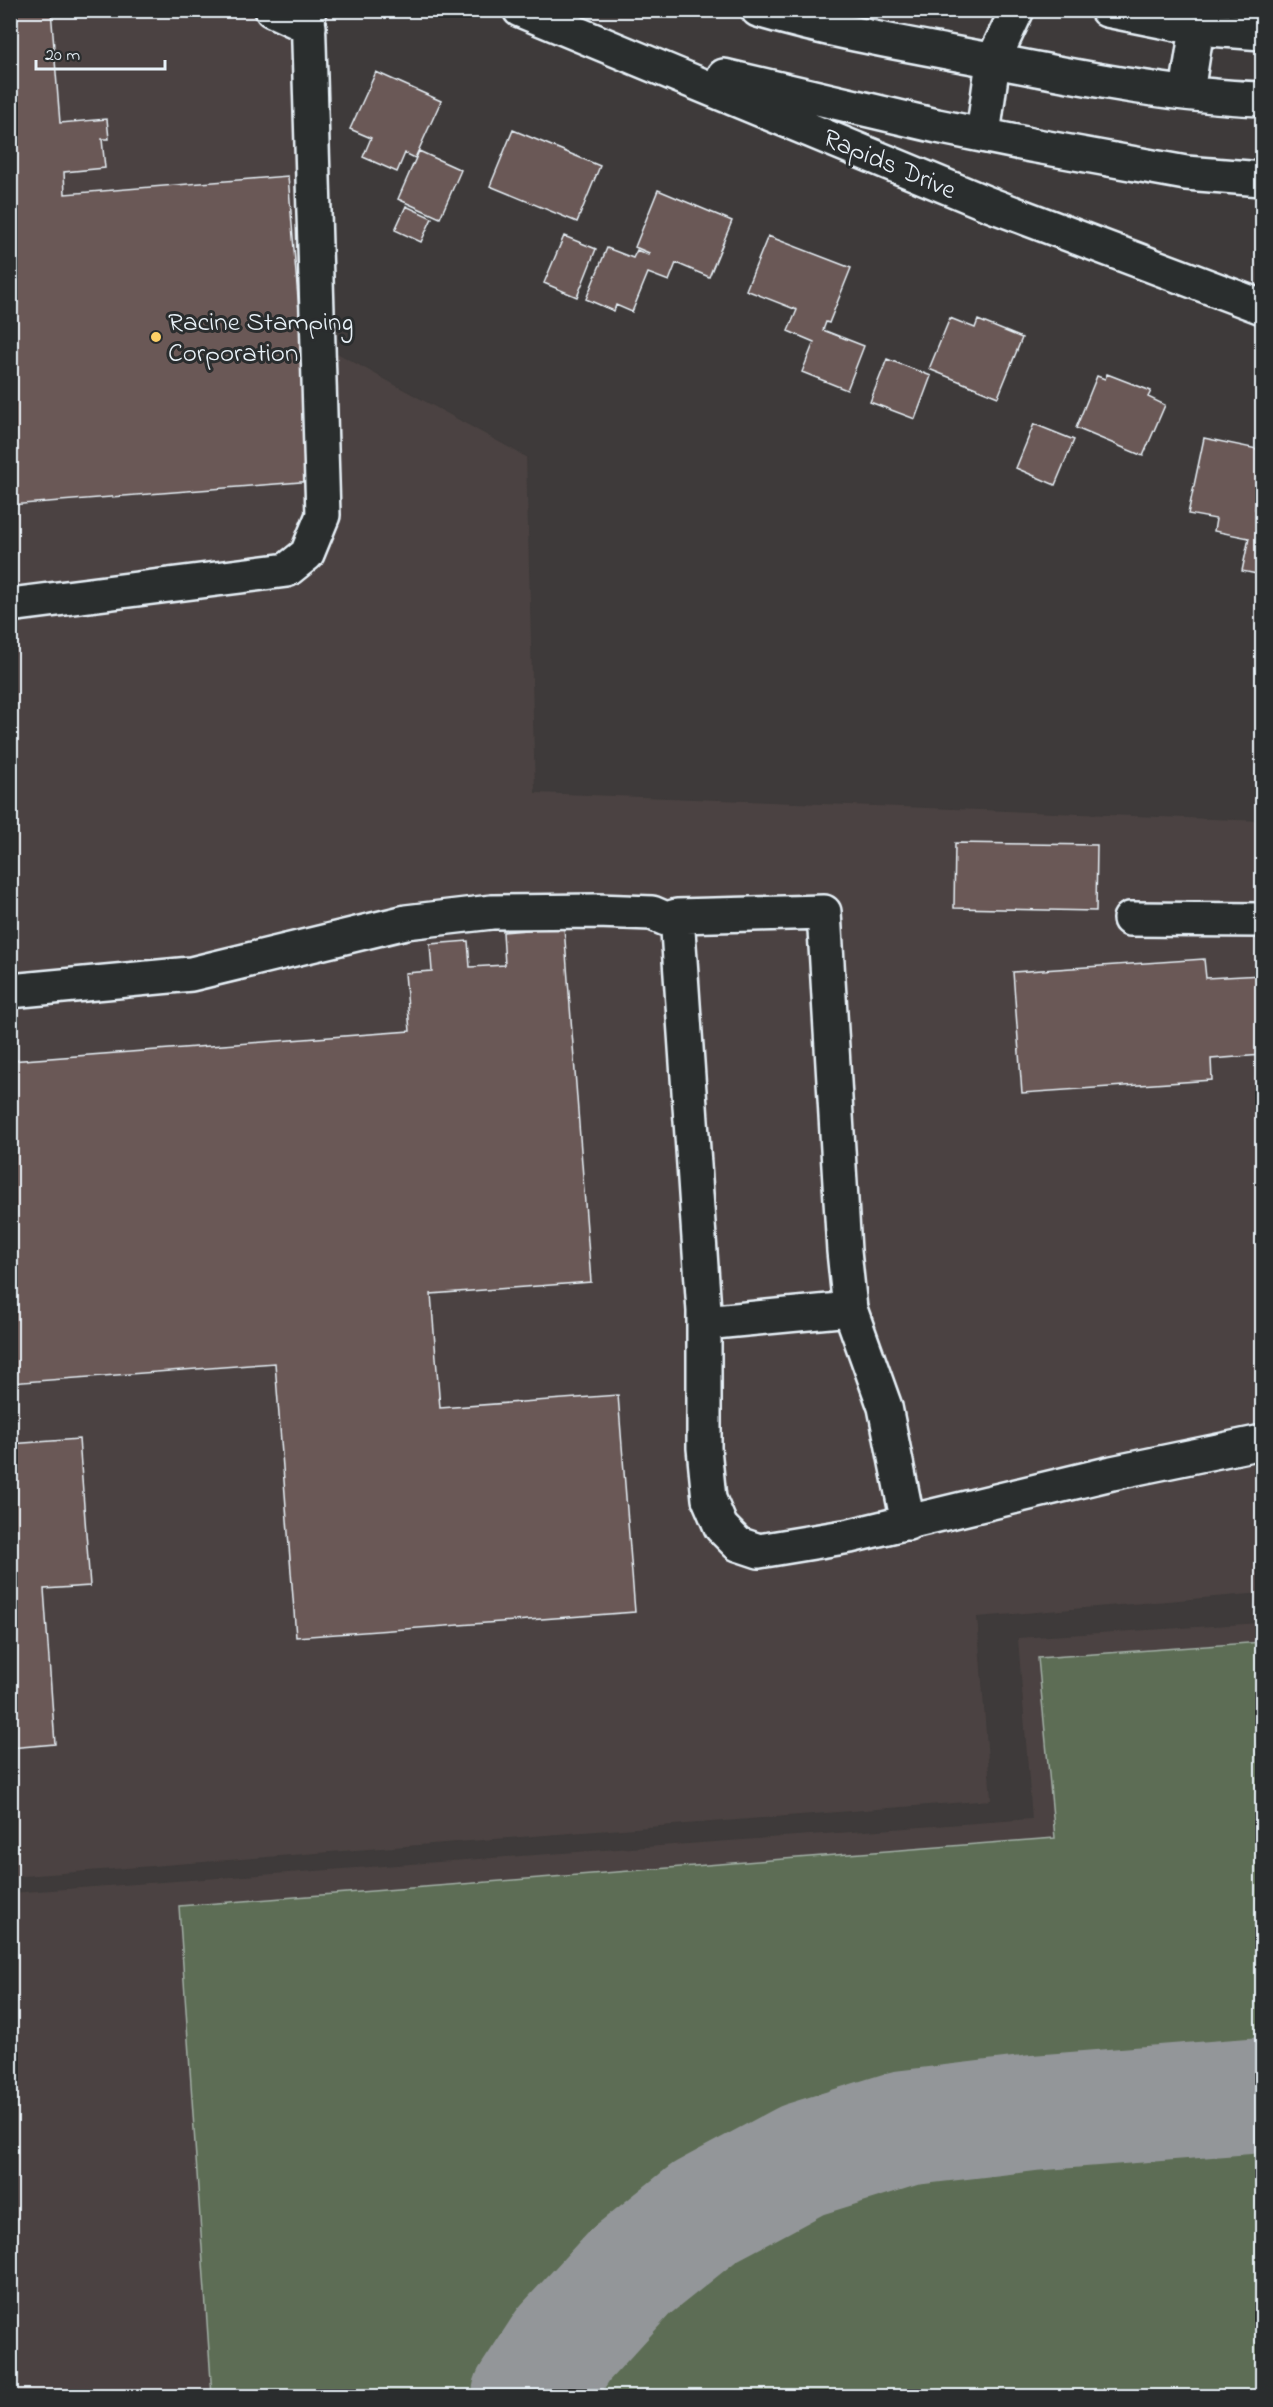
<svg xmlns="http://www.w3.org/2000/svg" width="1273" height="2407" font-family="'Indie Flower',sans-serif">
<style>
.built{fill:#4c4342}
.green{fill:#5d6d55;stroke:#a2afa6;stroke-width:1.5}
.lines{fill:none;stroke-linecap:round;stroke-linejoin:round}
.taxiway{stroke:#939699;stroke-width:116}
.building{fill:#6b5956;stroke:#e8f1f8;stroke-width:1.5}
.minor-casing{stroke:#e8f1f8;stroke-width:38}
.minor{stroke:#2a2d2e;stroke-width:33}
.poi-dot{fill:#ffd166;stroke:#2a2d2e;stroke-width:2}
.labels{text-anchor:middle;stroke-width:6;stroke-linejoin:round;paint-order:stroke}
.street-label{font-size:27px;fill:#e8f1f8;stroke:#2a2d2e}
.poi-label{font-size:27px;fill:#e8f1f8;stroke:#2a2d2e;text-anchor:start}
</style>
<rect width="100%" height="100%" fill="#3e3a3a"/>
<filter id="ink" filterUnits="userSpaceOnUse"><feTurbulence type="fractalNoise" baseFrequency=".0167" numOctaves="2"/><feDisplacementMap in="SourceGraphic" scale="12" xChannelSelector="R" yChannelSelector="G"/><feConvolveMatrix kernelMatrix="1 2 1 2 8 2 1 2 1" color-interpolation-filters="sRGB"/></filter>
<g filter="url(#ink)">
<path class="built" d="M11,11H325L333,351L526,457L535,793L1262,821V1593L977,1617L991,1800L11,1877Z
M1262,1623V2396H11V1893L1032,1819L1018,1638Z"/>
<path class="green" d="M1262,1642V2047L962,2069L890,2082L831,2097L752,2129L696,2160L629,2206L580,2253L526,2310L472,2396H212L179,1906L1055,1838L1038,1658Z
M1262,2141V2396H588C620,2354 656,2310 699,2278C762,2231 838,2191 915,2176C966,2166 1017,2162 1068,2158C1133,2152 1198,2147 1262,2141Z"/>
<g class="lines">
<path class="taxiway" d="M530,2396L564,2344L630,2272L705,2212L802,2160L905,2128L1033,2113L1262,2095"/>
</g>
<path class="building" d="M10,10H51L60,123L107,119L109,139H102L105,168L64,172L65,194L288,176L313,481L10,505Z
M376,72L441,101L415,158L405,153L397,172L363,157L371,138L350,129Z
M513,130L600,166L577,222L490,186Z
M419,151L461,170L440,218L398,199Z
M658,190L732,221L709,277L676,263L669,281L648,273L632,312L616,305L614,311L586,299L607,248L633,258L637,250L648,255L649,253L635,247Z
M406,206L432,218L421,242L395,230Z
M564,236L596,249L577,297L544,283Z
M768,236L851,268L829,323L826,322L823,330L864,346L847,390L802,372L814,342L788,331L797,310L746,290Z
M950,318L975,328L978,320L1022,338L998,397L929,369Z
M887,359L931,376L915,419L870,402Z
M1107,374L1151,391L1148,397L1165,405L1143,456L1076,428L1097,376L1105,379Z
M1034,424L1074,440L1055,485L1016,468Z
M1204,438L1262,450V471L1255,509L1262,510V575L1242,571L1249,538L1214,531L1216,519L1188,514Z
M955,843L1097,845L1096,911L954,908Z
M564,927L591,1282L431,1294L440,1408L618,1395L635,1612L296,1637L275,1363L10,1383V1061L410,1031L405,973L432,971L430,944L468,941L470,967L505,965L503,932Z
M1204,959L1206,978L1262,975V1055L1211,1059L1212,1080L1022,1093L1013,972Z
M79,1439L90,1586L44,1589L55,1744L10,1748V1444Z"/>
<g class="lines">
<defs>
<path id="minor" d="M272,10L309,27
M520,10L986,203L1262,307
M758,10C836,33 916,46 995,61C1083,78 1173,96 1262,99
M1107,10L1197,28L1187,92
M1197,28L1262,33
M724,76L937,126L1031,145L1186,173L1262,179
M983,135L993,61L1017,10
M10,605L287,570L307,554L323,515L308,10
M1130,919L1262,920
M10,991L191,974L406,922L492,912L597,911L652,913L666,919L677,916
M704,1323L850,1309
M908,1523L885,1407L850,1309L844,1251L824,912L677,916L704,1311V1448L709,1499L721,1527L738,1544L759,1551L850,1536L1112,1473L1262,1442"/>
</defs>
<use href="#minor" class="minor-casing"/>
<use href="#minor" class="minor"/>
</g>
</g>
<circle class="poi-dot" cx="156" cy="337" r="6"/>
<g class="labels">
<g class="street-label">
<text transform="translate(890 163) rotate(23)" y="9">Rapids Drive</text>
</g>
<g class="poi-label">
<text x="168" y="330">Racine Stamping<tspan x="168" dy="31">Corporation</tspan></text>
</g>
</g>
<rect width="1273" height="2407" fill="none" stroke="#2a2d2e" stroke-width="36"/>
<rect x="18" y="18" width="1237" height="2371" fill="none" stroke="#e8f1f8" stroke-width="2" filter="url(#ink)"/>
<path d="M36 60v9h129v-9" fill="none" stroke="#e8f1f8" stroke-width="3"/>
<text x="45" y="60" font-size="18" fill="#e8f1f8" stroke="#2a2d2e" stroke-width="4.5" paint-order="stroke">20 m</text>
</svg>
